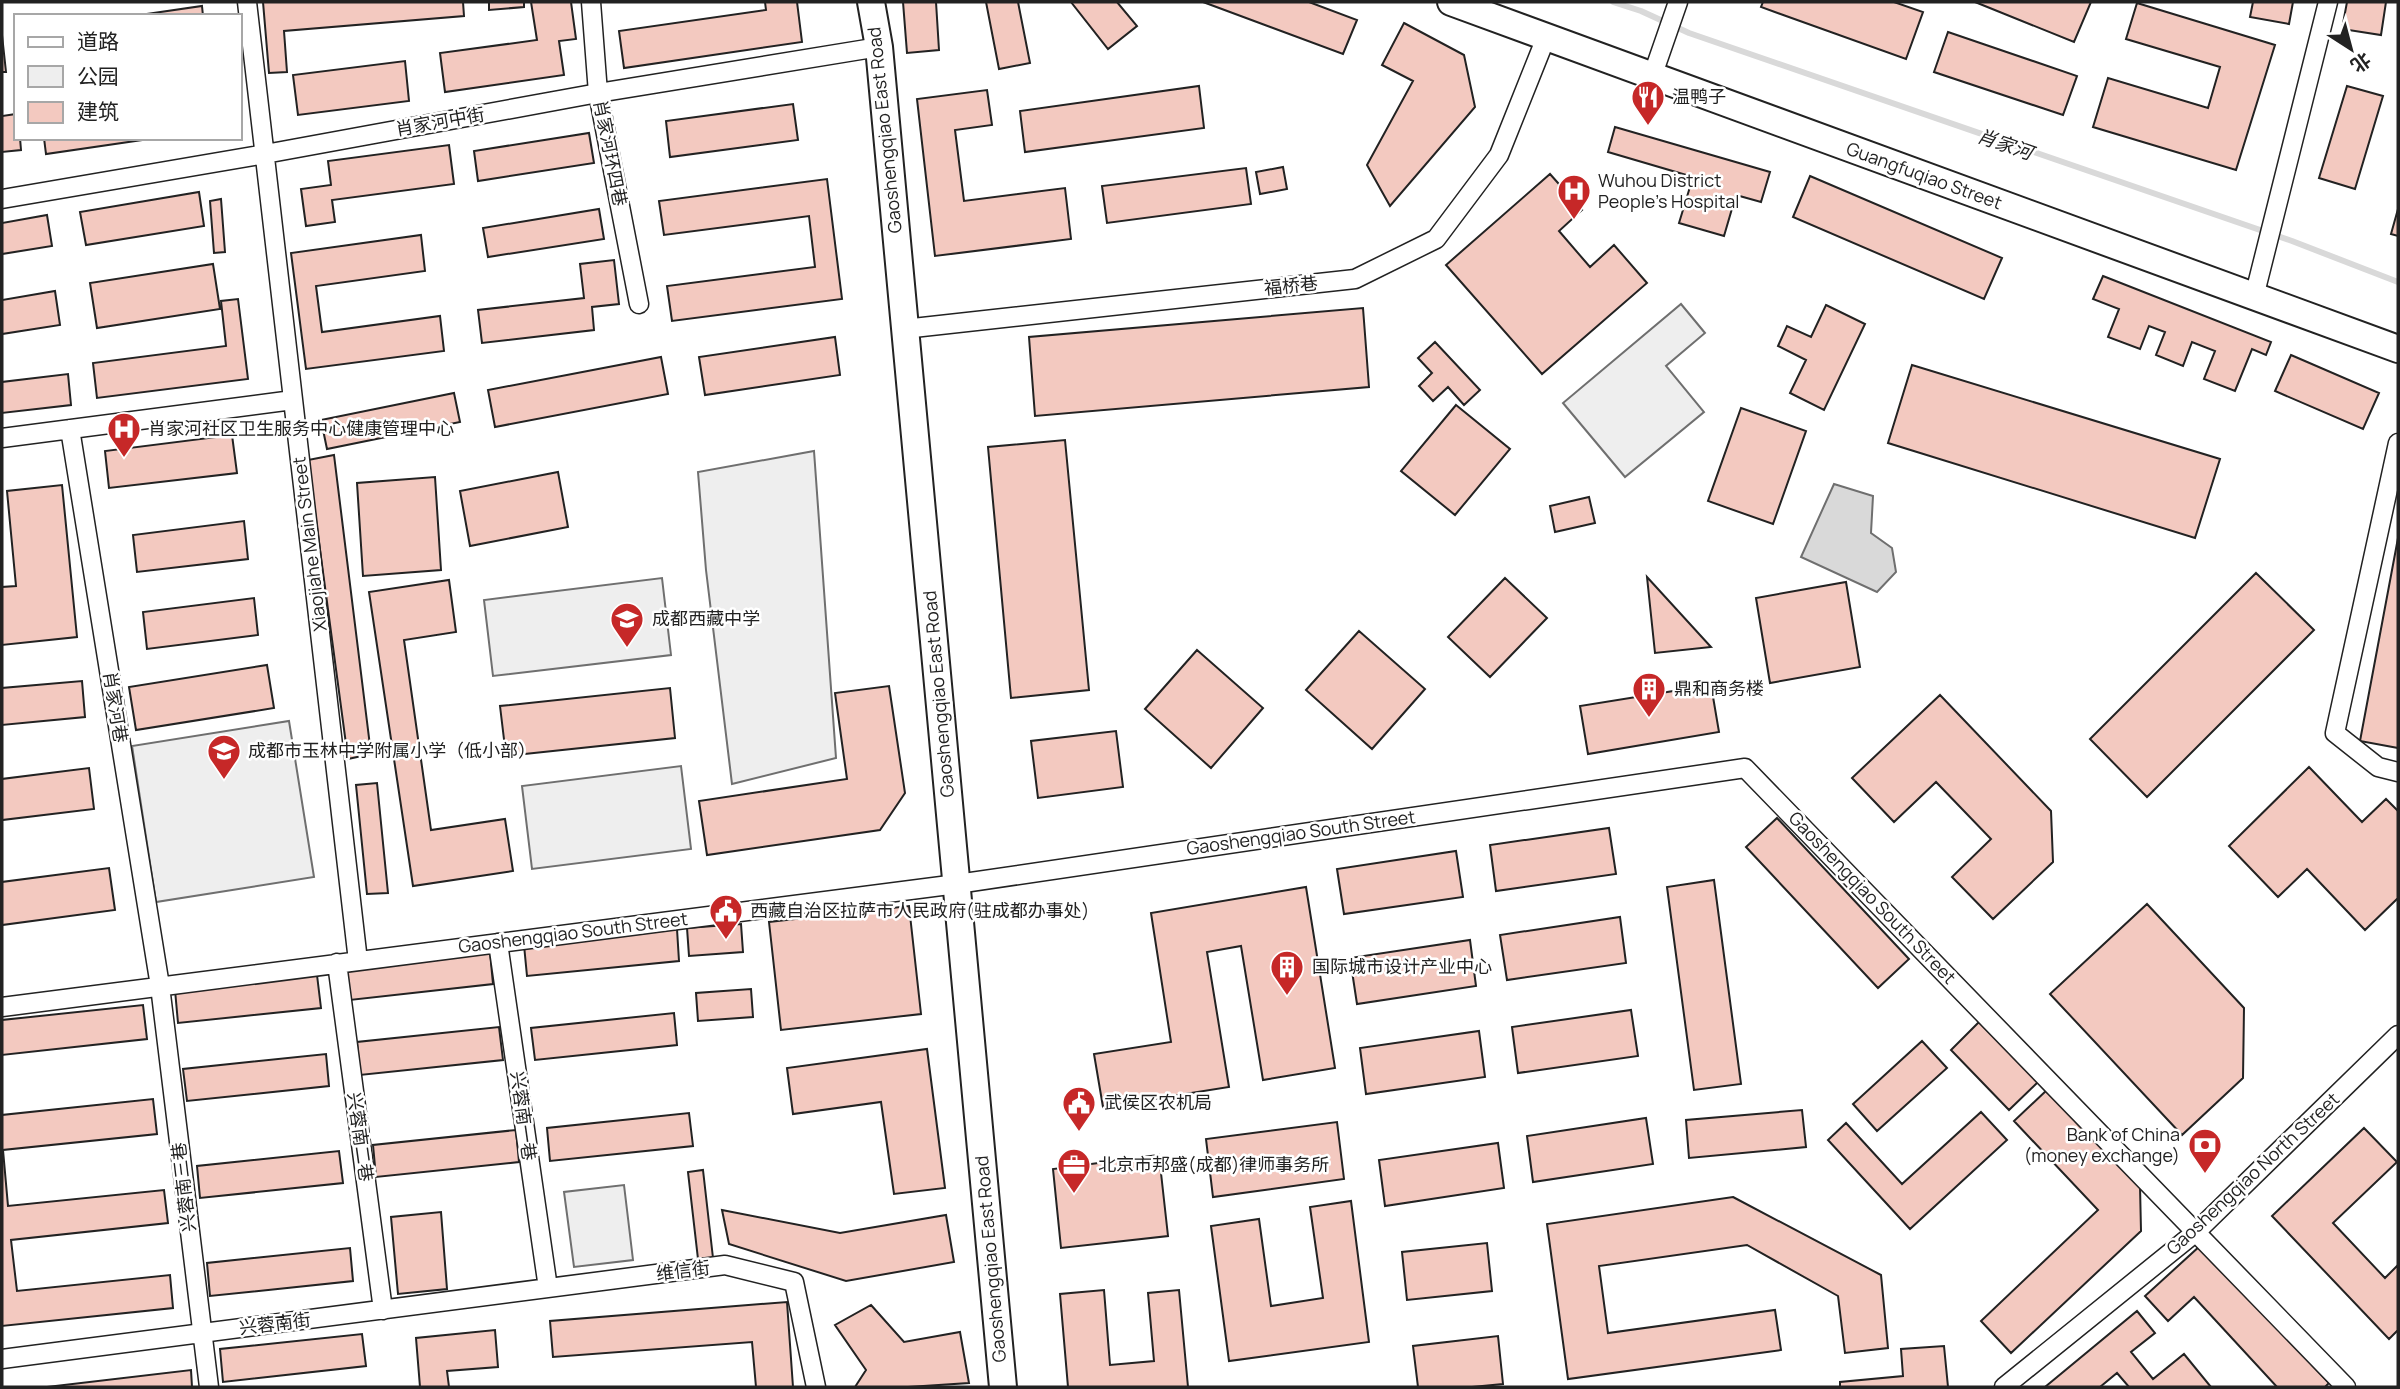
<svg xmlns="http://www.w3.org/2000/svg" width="2400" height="1389" font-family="Manrope,'Noto Sans SC',sans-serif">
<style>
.green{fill:#eee;stroke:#6f6f6f;stroke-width:2}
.water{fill:#d9d9d9;stroke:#6f6f6f;stroke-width:2}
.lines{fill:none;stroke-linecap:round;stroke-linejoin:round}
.stream{stroke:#d9d9d9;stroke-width:6}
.building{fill:#f3c9c0;stroke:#222;stroke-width:2}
.street-casing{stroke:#222;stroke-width:21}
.secondary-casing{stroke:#222;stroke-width:30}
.street{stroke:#fff;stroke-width:18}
.secondary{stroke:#fff;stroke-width:26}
.labels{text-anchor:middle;stroke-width:5;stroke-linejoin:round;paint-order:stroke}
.poi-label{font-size:18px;fill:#222;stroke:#fff;text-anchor:start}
.street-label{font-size:18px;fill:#222;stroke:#fff}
.water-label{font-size:19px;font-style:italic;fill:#222;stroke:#fff}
</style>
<rect width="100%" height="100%" fill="#fff"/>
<path class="green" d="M1681,304L1705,333L1666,366L1704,412L1625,477L1563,403Z
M814,451L836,758L732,784L706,570L698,472Z
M662,578L671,655L493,676L484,600Z
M289,721L314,877L156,902L132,746Z
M681,766L691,849L532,869L522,786Z
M624,1185L633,1260L574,1267L564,1192Z"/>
<path class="water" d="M1834,484L1873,496L1871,533L1892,548L1896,572L1877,592L1801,557Z"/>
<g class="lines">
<path class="stream" d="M1613,2L1641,11L1689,33L2292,241L2398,282"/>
</g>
<path class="building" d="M263,2H463L464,16L284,31L287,72L269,73Z
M489,2H524V7L489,10Z
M531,2H571L576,39L559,41L564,75L445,92L440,53L537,40Z
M765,2H797L802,42L624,68L619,31L766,10Z
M903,2H936L939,50L907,53Z
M986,2H1018L1030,63L999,69Z
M1071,2H1117L1137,26L1108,49Z
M1203,2H1309L1357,20L1343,54Z
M1763,2H1894L1923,12L1906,59L1761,7Z
M1975,2H2091L2074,42Z
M2253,2H2293L2289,24L2250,17Z
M2347,2H2386L2381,35L2342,29Z
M2137,3L2275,45L2236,170L2093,127L2108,78L2208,108L2220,67L2126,39Z
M202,6L203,16H133Z
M1404,23L1464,55L1475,107L1390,206L1367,165L1413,81L1382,65Z
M1948,32L2077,76L2063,115L1934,72Z
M2,35L6,72H2Z
M405,61L409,101L298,115L293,75Z
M1199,86L1204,128L1025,152L1020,111Z
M2347,86L2383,96L2355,189L2319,178Z
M987,90L992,125L955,130L964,201L1065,188L1071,239L935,256L917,99Z
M793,104L798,140L670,157L666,121Z
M16,114V138H20L21,150L2,152V116Z
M1615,127L1770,172L1761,202L1736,195L1724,236L1679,223L1693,177L1608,152Z
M589,133L594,163L478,181L474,151Z
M44,138H156L46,154Z
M449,145L454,184L332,200L335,222L306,226L301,189L331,185L328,161Z
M1283,167L1287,189L1260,194L1256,172Z
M1246,168L1251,204L1107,223L1102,186Z
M1550,174L1582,210L1559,231L1590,267L1614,245L1647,283L1542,374L1446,265Z
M1810,176L2002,258L1984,299L1793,217Z
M827,179L842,299L672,321L667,286L815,267L809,216L664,235L659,201Z
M199,192L204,226L86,245L80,212Z
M221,199L225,252L214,253L210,201Z
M599,209L604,239L488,257L483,228Z
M2398,209V236L2391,234Z
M47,215L52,246L2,254V223Z
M421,235L425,271L316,286L322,332L440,316L444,351L306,369L291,253Z
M614,260L619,304L592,307L594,330L482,343L478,310L584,298L580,264Z
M213,264L220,309L97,328L90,283Z
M2103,276L2271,342L2266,355L2252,349L2235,391L2204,379L2215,351L2192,342L2183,366L2156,355L2165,332L2149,326L2140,349L2108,337L2119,309L2093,299Z
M55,291L60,325L2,334V300Z
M238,299L248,379L97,398L93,363L226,346L221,301Z
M1826,305L1865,324L1824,410L1790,393L1806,360L1778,346L1787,326L1811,337Z
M1363,308L1369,387L1035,416L1029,337Z
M835,337L840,375L705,395L699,357Z
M1435,342L1480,390L1464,405L1448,387L1433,401L1419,386L1432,373L1418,358Z
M2291,355L2379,393L2363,429L2275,391Z
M661,357L668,394L495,427L488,390Z
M1912,365L2220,459L2195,538L1888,443Z
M68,374L71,405L2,413V382Z
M454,393L460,422L327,449L321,420Z
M1456,405L1510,449L1455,515L1401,471Z
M1741,408L1806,431L1773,524L1708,501Z
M232,435L237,473L109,488L105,451Z
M1065,440L1089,690L1011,698L988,447Z
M334,455L371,754L348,759L308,460Z
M558,472L568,527L470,546L460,491Z
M435,477L441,570L363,576L357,483Z
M62,485L77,637L2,645V587L16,586L7,491Z
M1589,497L1595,523L1555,532L1550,506Z
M244,521L248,559L137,572L133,535Z
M2398,538V748L2360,741Z
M2256,573L2314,630L2147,797L2090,739Z
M1647,577L1711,647L1655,653Z
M1505,578L1547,618L1490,677L1448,637Z
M449,580L456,632L404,640L431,830L505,819L513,871L413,886L369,592Z
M1846,582L1860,667L1770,683L1756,598Z
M254,598L258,635L147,649L143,612Z
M1359,631L1425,689L1372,749L1306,690Z
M1197,650L1263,708L1211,768L1145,709Z
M267,665L274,708L136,730L129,687Z
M82,681L85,717L2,725V688Z
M1711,685L1719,732L1588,754L1580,706Z
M889,686L905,793L880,830L707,855L699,801L847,779L835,693Z
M670,688L675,738L506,756L500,706Z
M1940,695L2051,811L2053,862L1993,919L1952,877L1991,839L1936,782L1894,822L1852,778Z
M1116,731L1123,787L1038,798L1031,741Z
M2309,767L2362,822L2386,799L2398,811V898L2365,930L2307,869L2278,897L2229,846Z
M89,768L94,809L2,820V779Z
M377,783L388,893L367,894L356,785Z
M1777,818L1909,959L1878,988L1746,847Z
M1609,828L1616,874L1496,891L1490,845Z
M1456,851L1463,897L1344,914L1337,869Z
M109,868L115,910L2,925V882Z
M1714,880L1741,1084L1694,1090L1667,887Z
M1306,887L1335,1068L1263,1080L1241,946L1207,952L1229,1087L1103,1107L1094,1054L1171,1042L1151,913Z
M2147,904L2244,1008L2243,1078L2182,1135L2050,994Z
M909,906L921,1014L781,1030L769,922Z
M1620,917L1626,963L1507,980L1500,935Z
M741,924L743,952L689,956L687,928Z
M677,929L679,961L527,976L524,945Z
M1470,940L1476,986L1357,1004L1350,958Z
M490,952L493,984L350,1000L347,967Z
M317,975L321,1008L178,1023L175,990Z
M751,989L753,1017L698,1021L696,993Z
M143,1005L147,1039L2,1055V1020Z
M1631,1010L1638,1056L1518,1073L1512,1027Z
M674,1013L677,1045L535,1060L531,1028Z
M1979,1022L2038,1082L2009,1110L1951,1050Z
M499,1027L503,1060L360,1075L357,1042Z
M1479,1031L1485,1077L1366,1094L1360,1048Z
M1922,1041L1947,1068L1877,1131L1853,1104Z
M927,1049L945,1188L894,1194L881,1102L793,1114L787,1068Z
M326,1054L329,1086L187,1101L183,1069Z
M2048,1089L2140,1186L2141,1231L2011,1353L1981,1321L2098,1210L2014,1121Z
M153,1099L157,1134L3,1150L8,1206L164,1190L168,1223L11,1240L17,1291L170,1275L173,1308L2,1326V1115Z
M1802,1110L1806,1147L1689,1158L1686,1120Z
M1981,1112L2007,1140L1910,1229L1828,1140L1846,1123L1902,1184Z
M689,1113L693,1146L550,1161L547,1128Z
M1646,1118L1653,1164L1533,1182L1527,1136Z
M1337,1122L1344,1179L1213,1197L1206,1139Z
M2364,1128L2397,1162L2333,1223L2385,1278L2398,1265V1330L2389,1339L2272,1216Z
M516,1130L519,1162L376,1177L373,1145Z
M1498,1143L1504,1188L1385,1206L1379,1160Z
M339,1151L343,1183L200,1198L197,1166Z
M1159,1155L1168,1236L1061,1248L1053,1169Z
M703,1170L713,1258L698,1259L688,1172Z
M1733,1197L1881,1275L1888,1348L1845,1353L1838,1296L1747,1245L1599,1266L1608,1333L1775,1310L1781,1350L1568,1379L1547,1224Z
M1351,1201L1369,1342L1229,1361L1211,1226L1259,1219L1271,1306L1323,1298L1310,1207Z
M722,1210L840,1233L946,1215L954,1262L846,1281L729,1244Z
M441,1212L447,1289L398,1294L391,1217Z
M1487,1243L1492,1291L1407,1300L1402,1252Z
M2201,1245L2329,1383L2325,1387H2277L2194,1297L2168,1321L2145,1296Z
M350,1248L353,1281L210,1296L207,1263Z
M1104,1290L1110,1365L1154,1361L1148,1293L1179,1290L1188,1387H1068L1060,1294Z
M787,1302L793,1387H756L752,1342L553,1357L550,1321Z
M871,1305L904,1342L960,1332L969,1383L908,1387H855L866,1370L835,1325Z
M2137,1311L2155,1333L2131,1352L2153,1379L2184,1354L2211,1387H2129L2117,1373L2100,1387H2045Z
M495,1330L498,1367L447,1371L449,1387H420L416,1338Z
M362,1334L366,1366L223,1382L220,1349Z
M1498,1336L1503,1384L1472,1387H1418L1413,1346Z
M1944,1346L1948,1387H1840V1382L1903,1376L1901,1349Z
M191,1370L192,1387H47Z"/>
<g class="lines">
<defs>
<path id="street" d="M247,2L358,961
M591,2L598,93L639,304
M1652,77L1678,2
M2,199L265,154L598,93L879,47
M2254,297L2328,2
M904,329L1355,279L1436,239L1499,155L1547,35
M70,429L160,986L209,1387
M2,438L293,400
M2398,443L2335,733L2378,767L2398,772
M498,943L548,1288
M337,963L383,1310
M2,1007L957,884L1745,768L2346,1387
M2,1359L725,1265L794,1282L816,1387
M2004,1387L2196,1232L2398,1035"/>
<path id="secondary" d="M871,2L879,47L1003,1387
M1451,2L2398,349"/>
</defs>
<use href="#street" class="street-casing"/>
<use href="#secondary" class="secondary-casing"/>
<use href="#street" class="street"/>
<use href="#secondary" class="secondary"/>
</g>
<defs>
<symbol id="restaurant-pin" viewBox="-11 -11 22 30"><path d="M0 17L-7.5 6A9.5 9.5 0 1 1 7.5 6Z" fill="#c62828" stroke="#fff"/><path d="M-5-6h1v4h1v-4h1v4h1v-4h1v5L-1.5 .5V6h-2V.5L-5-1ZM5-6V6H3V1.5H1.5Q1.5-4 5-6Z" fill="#fff"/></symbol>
<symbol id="hospital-pin" viewBox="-11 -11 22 30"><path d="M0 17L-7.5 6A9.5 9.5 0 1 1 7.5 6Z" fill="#c62828" stroke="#fff"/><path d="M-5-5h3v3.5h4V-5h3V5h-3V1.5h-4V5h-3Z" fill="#fff"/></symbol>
<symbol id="school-pin" viewBox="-11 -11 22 30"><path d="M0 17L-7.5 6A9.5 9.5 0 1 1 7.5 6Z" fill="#c62828" stroke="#fff"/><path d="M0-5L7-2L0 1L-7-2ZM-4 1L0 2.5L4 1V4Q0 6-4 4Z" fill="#fff"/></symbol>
<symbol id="building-pin" viewBox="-11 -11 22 30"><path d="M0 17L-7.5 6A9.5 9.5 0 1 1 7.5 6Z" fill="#c62828" stroke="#fff"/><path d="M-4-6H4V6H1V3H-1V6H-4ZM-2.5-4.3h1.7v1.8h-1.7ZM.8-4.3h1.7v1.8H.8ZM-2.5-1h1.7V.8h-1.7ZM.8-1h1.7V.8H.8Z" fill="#fff"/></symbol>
<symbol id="civic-pin" viewBox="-11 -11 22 30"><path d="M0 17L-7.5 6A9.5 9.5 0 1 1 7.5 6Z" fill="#c62828" stroke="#fff"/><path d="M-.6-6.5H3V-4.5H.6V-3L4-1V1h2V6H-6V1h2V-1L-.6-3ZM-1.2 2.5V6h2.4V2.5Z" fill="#fff"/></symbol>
<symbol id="bank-pin" viewBox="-11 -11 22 30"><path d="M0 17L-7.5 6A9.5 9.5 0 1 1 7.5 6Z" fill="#c62828" stroke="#fff"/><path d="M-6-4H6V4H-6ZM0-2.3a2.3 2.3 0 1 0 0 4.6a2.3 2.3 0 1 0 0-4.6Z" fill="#fff"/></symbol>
<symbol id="office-pin" viewBox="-11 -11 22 30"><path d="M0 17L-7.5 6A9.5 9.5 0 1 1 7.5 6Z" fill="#c62828" stroke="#fff"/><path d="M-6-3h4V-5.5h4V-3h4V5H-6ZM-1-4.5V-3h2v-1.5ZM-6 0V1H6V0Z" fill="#fff"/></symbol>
</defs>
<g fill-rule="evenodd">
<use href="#restaurant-pin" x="1629" y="78" width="38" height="52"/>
<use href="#hospital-pin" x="1555" y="172" width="38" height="52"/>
<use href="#hospital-pin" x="105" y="410" width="38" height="52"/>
<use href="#school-pin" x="608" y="600" width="38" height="52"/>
<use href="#building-pin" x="1630" y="670" width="38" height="52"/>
<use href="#school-pin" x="205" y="732" width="38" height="52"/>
<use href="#civic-pin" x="707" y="892" width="38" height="52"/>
<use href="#building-pin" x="1268" y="948" width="38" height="52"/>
<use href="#civic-pin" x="1060" y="1084" width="38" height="52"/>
<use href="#bank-pin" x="2186" y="1126" width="38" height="52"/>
<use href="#office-pin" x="1055" y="1146" width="38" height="52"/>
</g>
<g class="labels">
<g class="poi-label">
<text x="1672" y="103">温鸭子</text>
<text x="1598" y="187">Wuhou District<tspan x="1598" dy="21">People's Hospital</tspan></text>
<text x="148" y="435">肖家河社区卫生服务中心健康管理中心</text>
<text x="652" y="625">成都西藏中学</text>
<text x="1674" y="695">鼎和商务楼</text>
<text x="248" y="757">成都市玉林中学附属小学（低小部）</text>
<text x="750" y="917">西藏自治区拉萨市人民政府(驻成都办事处)</text>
<text x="1312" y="973">国际城市设计产业中心</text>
<text x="1104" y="1109">武侯区农机局</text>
<text x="2180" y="1141" text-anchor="end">Bank of China<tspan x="2180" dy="21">(money exchange)</tspan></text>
<text x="1098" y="1171">北京市邦盛(成都)律师事务所</text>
</g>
<g class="street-label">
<text transform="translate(440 122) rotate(-10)" y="6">肖家河中街</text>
<text transform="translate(885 130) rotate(-96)" y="6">Gaoshengqiao East Road</text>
<text transform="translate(610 153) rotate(79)" y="6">肖家河环四巷</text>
<text transform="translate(1924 176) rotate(20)" y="6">Guangfuqiao Street</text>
<text transform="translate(1291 286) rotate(-6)" y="6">福桥巷</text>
<text transform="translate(310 544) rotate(-97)" y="6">Xiaojiahe Main Street</text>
<text transform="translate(939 694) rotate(-95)" y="6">Gaoshengqiao East Road</text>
<text transform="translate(115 707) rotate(81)" y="6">肖家河巷</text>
<text transform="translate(1301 833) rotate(-8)" y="6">Gaoshengqiao South Street</text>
<text transform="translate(1872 898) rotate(46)" y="6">Gaoshengqiao South Street</text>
<text transform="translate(573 933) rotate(-7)" y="6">Gaoshengqiao South Street</text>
<text transform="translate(523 1116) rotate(82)" y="6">兴蓉南一巷</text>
<text transform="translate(360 1137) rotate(82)" y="6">兴蓉南二巷</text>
<text transform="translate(2253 1174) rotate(-43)" y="6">Gaoshengqiao North Street</text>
<text transform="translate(184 1187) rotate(-97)" y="6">兴蓉南三巷</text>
<text transform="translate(991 1259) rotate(-95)" y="6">Gaoshengqiao East Road</text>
<text transform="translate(683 1271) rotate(-7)" y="6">维信街</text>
<text transform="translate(275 1324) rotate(-7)" y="6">兴蓉南街</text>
</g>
<g class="water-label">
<text transform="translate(2005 144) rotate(19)" y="7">肖家河</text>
</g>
</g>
<rect width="2400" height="1389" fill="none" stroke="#222222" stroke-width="7"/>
<rect x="14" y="14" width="228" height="126" fill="#ffffff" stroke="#a7a7a7" stroke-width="2"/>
<rect x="28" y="37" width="35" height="10" fill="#ffffff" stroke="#a7a7a7" stroke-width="2"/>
<text x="77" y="49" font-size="21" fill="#222222">道路</text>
<rect x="28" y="66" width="35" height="21" fill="#eeeeee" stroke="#a7a7a7" stroke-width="2"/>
<text x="77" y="84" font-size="21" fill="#222222">公园</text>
<rect x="28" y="102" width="35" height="21" fill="#f3c9c0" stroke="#a7a7a7" stroke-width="2"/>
<text x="77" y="119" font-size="21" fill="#222222">建筑</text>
<g transform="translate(2351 49) rotate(144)" stroke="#ffffff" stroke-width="5" paint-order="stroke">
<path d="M0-5L12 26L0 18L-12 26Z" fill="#222222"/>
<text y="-10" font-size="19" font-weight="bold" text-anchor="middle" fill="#222222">北</text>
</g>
</svg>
